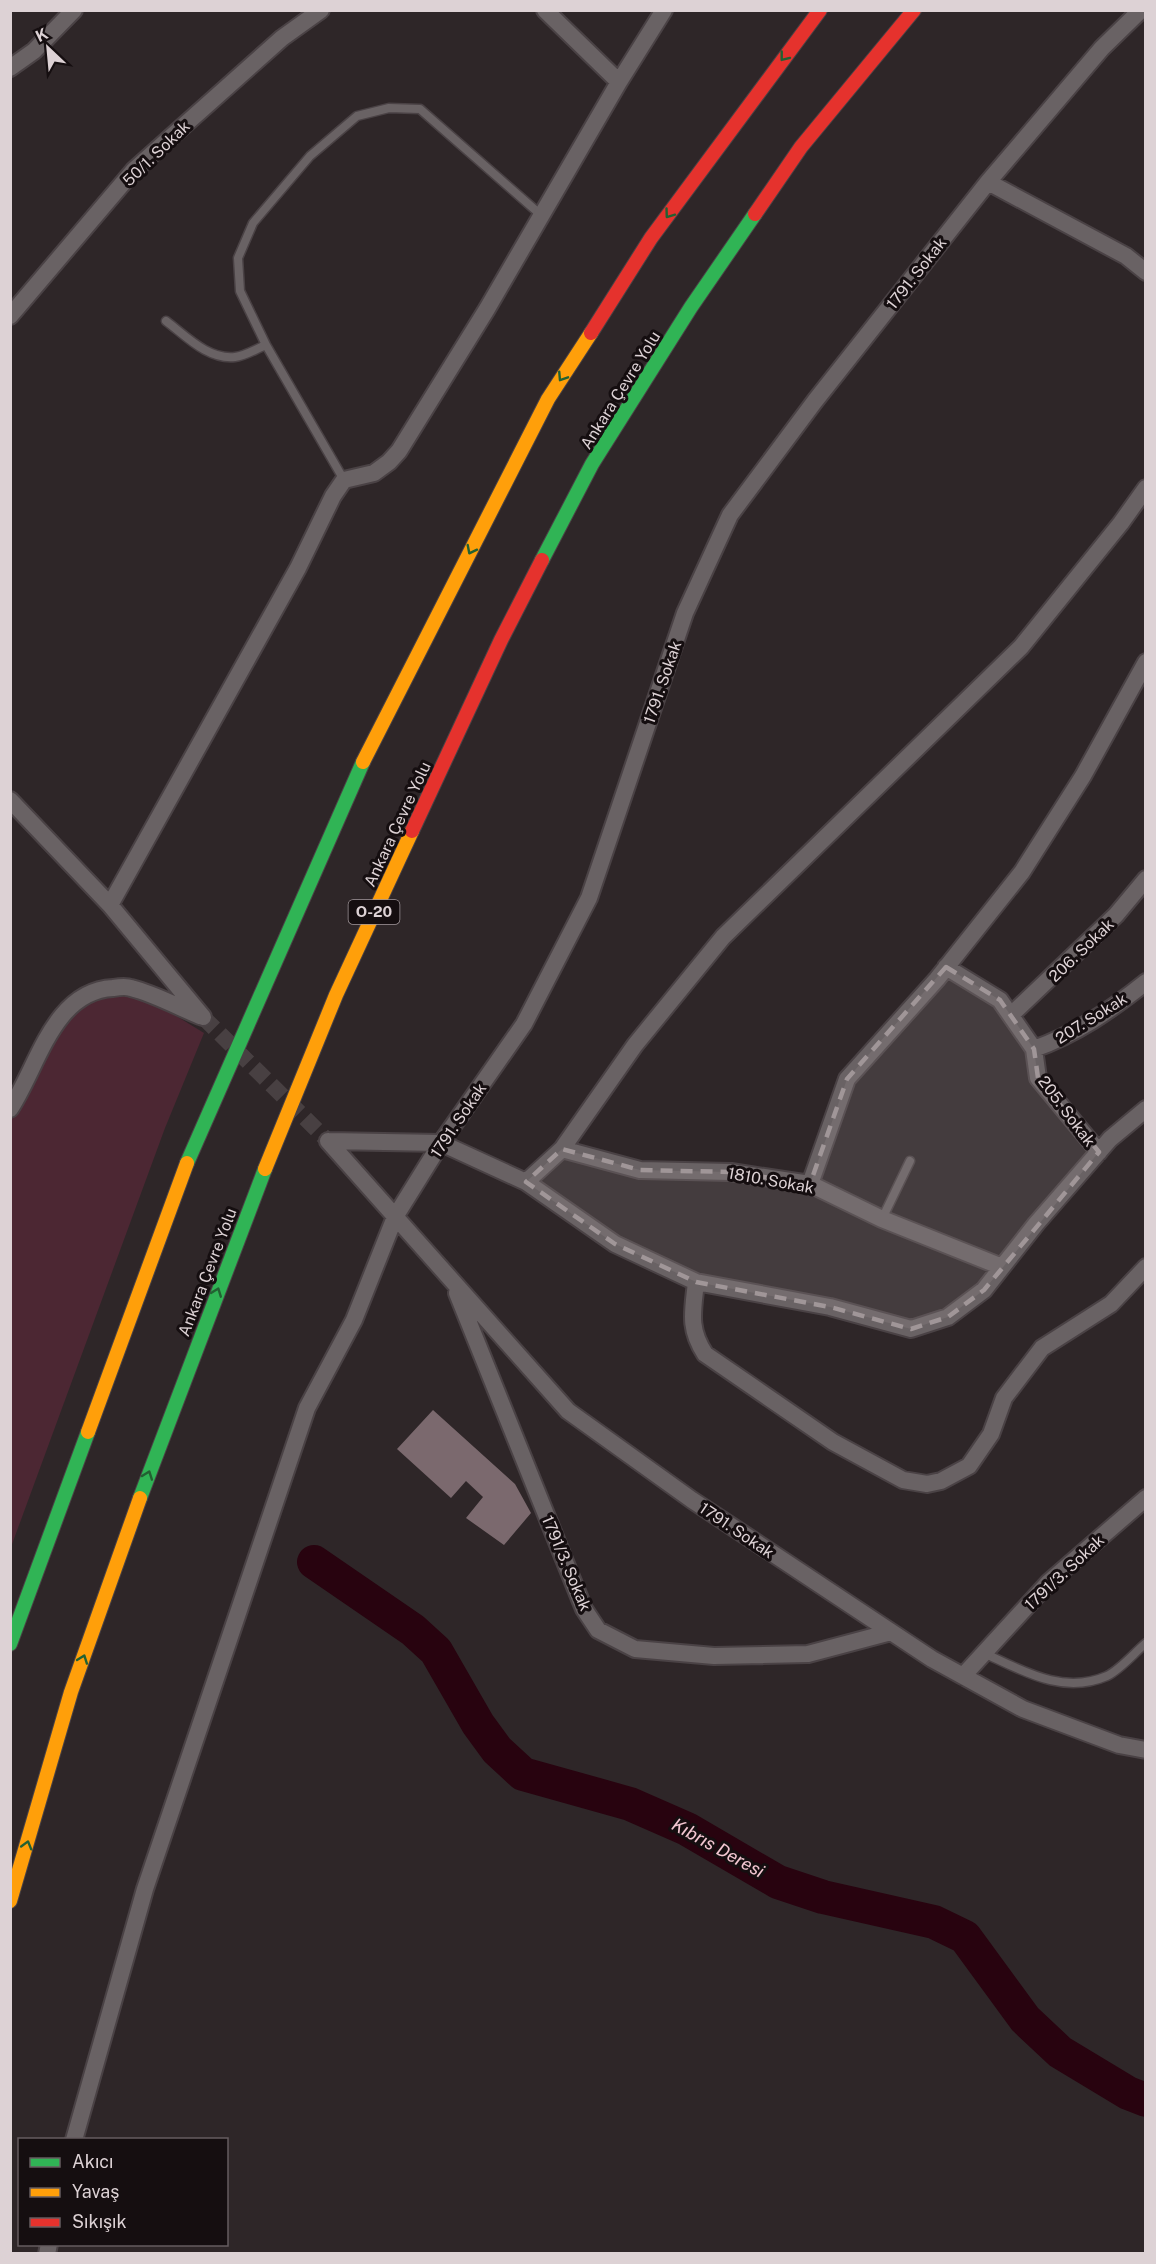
<svg xmlns="http://www.w3.org/2000/svg" width="1156" height="2264" font-family="'Public Sans',sans-serif">
<style>
.green{fill:#4c2733}
.lines{fill:none;stroke-linecap:round;stroke-linejoin:round}
.river{stroke:#28030f;stroke-width:34}
.building{fill:#7b696e}
.street-tunnel{stroke:#484042;stroke-width:16;stroke-dasharray:16 8;stroke-linecap:butt}
.lane-casing{stroke:#4a4245;stroke-width:11}
.street-casing{stroke:#4a4245;stroke-width:20}
.fast-casing{stroke:#4a4245;stroke-width:16}
.slow-casing{stroke:#4a4245;stroke-width:16}
.jam-casing{stroke:#4a4245;stroke-width:16}
.lane{stroke:#696264;stroke-width:8}
.street{stroke:#696264;stroke-width:16}
.fast{stroke:#30b455;stroke-width:14}
.slow{stroke:#ff9f0a;stroke-width:14}
.jam{stroke:#e5322d;stroke-width:14}
.oneway{stroke:#226132}
.marked{fill:#a09698;fill-opacity:0.2;stroke:#a09698;stroke-width:4.5;stroke-dasharray:12 8;stroke-linejoin:round}
.labels{text-anchor:middle;stroke-width:6;stroke-linejoin:round;paint-order:stroke}
.shield{fill:#150e10;stroke:#a1979a;stroke-width:1.5}
.shield-label{font-size:15px;font-weight:bold;fill:#ddd2d5}
.street-label{font-size:16px;fill:#ddd2d5;stroke:#150e10}
.water-label{font-size:18px;font-style:italic;fill:#f3c7d2;stroke:#150e10}
</style>
<rect width="100%" height="100%" fill="#2e2628"/>
<path class="green" d="M129,987L204,1033L165,1128L11,1547V1109L75,1003Z"/>
<g class="lines">
<path class="river" d="M314,1562L413,1630L436,1651L478,1724L497,1750L523,1774L630,1804L687,1829L778,1882L823,1897L934,1922L965,1937L1025,2019L1060,2052L1128,2093L1146,2100"/>
</g>
<path class="building" d="M433,1410L515,1484L531,1513L504,1545L466,1518L483,1497L466,1481L451,1498L397,1449Z"/>
<g class="lines">
<path class="street-tunnel" d="M203,1017L328,1141"/>
<defs>
<path id="lane" d="M166,321C186,336 208,360 235,357C245,356 256,349 266,345
M344,480L266,345L240,291L238,258L253,223L310,156L357,116L389,108L420,109L541,215
M882,1219L910,1161
M984,1653C1023,1671 1063,1695 1107,1676C1121,1669 1134,1653 1146,1643"/>
<path id="street" d="M545,10L619,82
M10,68L34,51L74,10
M988,182L1126,256L1146,272
M10,316L134,170L282,38L321,10
M10,800L110,905L203,1017
M110,905L298,568L333,496L344,480L374,473L389,462L399,451L487,309L619,82L664,10
M946,967L1000,1000L1034,1049L1038,1078L1099,1152
M1011,1015L1116,915L1146,879
M1034,1049C1076,1034 1111,1010 1146,982
M10,1109C38,1067 53,991 113,988C119,987 126,986 131,988C155,994 178,1007 200,1016
M328,1141L568,1411L692,1500L932,1659L1023,1709L1119,1745L1146,1750
M328,1141L441,1143L526,1182L615,1244L696,1282L830,1307L911,1329L948,1317L984,1290L1036,1224L1110,1139L1146,1109
M562,1149L640,1170L731,1172L810,1184L882,1219L1002,1267
M526,1182L562,1149L635,1045L723,937L1021,647L1121,523L1146,488
M810,1184L847,1079L937,979L1022,872L1083,776L1146,662
M696,1282C693,1311 688,1328 705,1354L833,1442L903,1480L927,1484L941,1481L969,1466L991,1434L1004,1398L1042,1348L1111,1304L1146,1267
M457,1293L584,1609L598,1630L635,1649L714,1656L808,1654L891,1632
M963,1676L1049,1582L1146,1498
M74,2140L145,1889L307,1408L354,1320L395,1217L441,1143L524,1024L589,898L685,613L730,515L815,401L988,182L1102,48L1141,10
M47,2254L49,2244"/>
<path id="fast" d="M542,560L592,464L691,307L755,214
M187,1163L363,762
M140,1498L265,1169
M10,1644L88,1432"/>
<path id="slow" d="M363,762L548,399L591,333
M265,1169L336,995L412,831
M88,1432L187,1163
M10,1901L71,1692L140,1498"/>
<path id="jam" d="M755,214L801,147L914,10
M591,333L651,238L820,10
M412,831L501,640L542,560"/>
</defs>
<use href="#lane" class="lane-casing"/>
<use href="#street" class="street-casing"/>
<use href="#fast" class="fast-casing"/>
<use href="#slow" class="slow-casing"/>
<use href="#jam" class="jam-casing"/>
<use href="#lane" class="lane"/>
<use href="#street" class="street"/>
<use href="#fast" class="fast"/>
<use href="#slow" class="slow"/>
<use href="#jam" class="jam"/>
</g>
<defs><path id="oneway-chevron" d="M-2-3.5L2.5 0L-2 3.5" fill="none" stroke-width="1.6" stroke-linecap="round" stroke-linejoin="round" transform="scale(1.5)"/></defs>
<g class="oneway">
<use href="#oneway-chevron" transform="translate(784 57) rotate(128)"/>
<use href="#oneway-chevron" transform="translate(669 214) rotate(126)"/>
<use href="#oneway-chevron" transform="translate(562 377) rotate(123)"/>
<use href="#oneway-chevron" transform="translate(471 550) rotate(117)"/>
<use href="#oneway-chevron" transform="translate(217 1292) rotate(-69)"/>
<use href="#oneway-chevron" transform="translate(148 1475) rotate(-70)"/>
<use href="#oneway-chevron" transform="translate(83 1659) rotate(-70)"/>
<use href="#oneway-chevron" transform="translate(27 1845) rotate(-74)"/>
</g>
<path class="marked" d="M946,967L1000,1000L1034,1049L1038,1078L1099,1152L984,1290L948,1317L911,1329L830,1307L696,1282L615,1244L526,1182L562,1149L640,1170L731,1172L810,1184L847,1079Z"/>
<g class="labels">
<rect class="shield" x="348.5" y="900" width="51" height="24" rx="4.5"/>
<g class="shield-label">
<text x="374" y="917">O-20</text>
</g>
<g class="street-label">
<text transform="translate(156 153) rotate(-44)" y="6">50/1. Sokak</text>
<text transform="translate(916 273) rotate(-52)" y="6">1791. Sokak</text>
<text transform="translate(620 390) rotate(-58)" y="6">Ankara Çevre Yolu</text>
<text transform="translate(662 682) rotate(-71)" y="6">1791. Sokak</text>
<text transform="translate(397 824) rotate(-65)" y="6">Ankara Çevre Yolu</text>
<text transform="translate(1081 950) rotate(-44)" y="6">206. Sokak</text>
<text transform="translate(1091 1018) rotate(-32)" y="6">207. Sokak</text>
<text transform="translate(1067 1111) rotate(53)" y="6">205. Sokak</text>
<text transform="translate(458 1120) rotate(-56)" y="6">1791. Sokak</text>
<text transform="translate(771 1180) rotate(10)" y="6">1810. Sokak</text>
<text transform="translate(207 1272) rotate(-69)" y="6">Ankara Çevre Yolu</text>
<text transform="translate(737 1530) rotate(34)" y="6">1791. Sokak</text>
<text transform="translate(567 1563) rotate(67)" y="6">1791/3. Sokak</text>
<text transform="translate(1064 1572) rotate(-43)" y="6">1791/3. Sokak</text>
</g>
<g class="water-label">
<text transform="translate(718 1848) rotate(29)" y="6">Kıbrıs Deresi</text>
</g>
</g>
<rect width="1156" height="2264" fill="none" stroke="#ddd2d5" stroke-width="24"/>
<rect x="18" y="2138" width="210" height="108" fill="#150e10" stroke="#655c5f" stroke-width="1.5"/>
<rect x="30" y="2158" width="30" height="9" fill="#30b455" stroke="#655c5f" stroke-width="1.5"/>
<text x="72" y="2168" font-size="18" fill="#ddd2d5">Akıcı</text>
<rect x="30" y="2188" width="30" height="9" fill="#ff9f0a" stroke="#655c5f" stroke-width="1.5"/>
<text x="72" y="2198" font-size="18" fill="#ddd2d5">Yavaş</text>
<rect x="30" y="2218" width="30" height="9" fill="#e5322d" stroke="#655c5f" stroke-width="1.5"/>
<text x="72" y="2228" font-size="18" fill="#ddd2d5">Sıkışık</text>
<g transform="translate(48 48) rotate(334)" stroke="#150e10" stroke-width="4.5" paint-order="stroke">
<path d="M0-4.5L10 22L0 15L-10 22Z" fill="#ddd2d5"/>
<text y="-9" font-size="16" font-weight="bold" text-anchor="middle" fill="#ddd2d5">K</text>
</g>
</svg>
